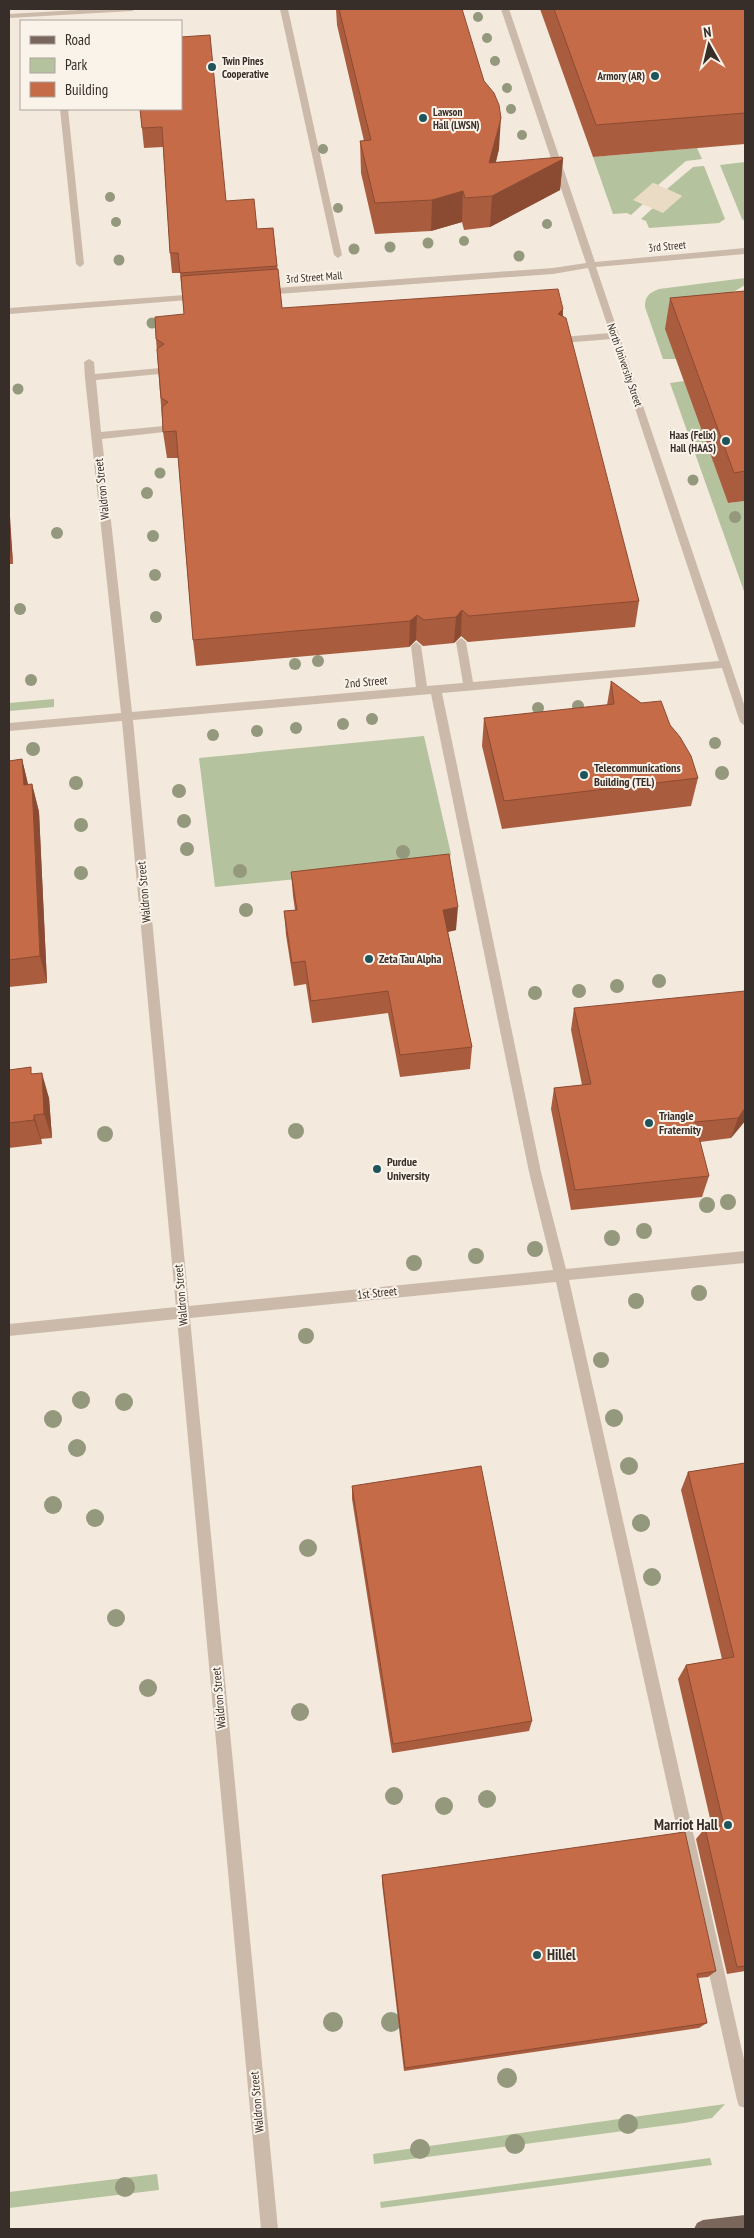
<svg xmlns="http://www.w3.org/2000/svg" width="754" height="2238" font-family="'PT Sans Narrow',sans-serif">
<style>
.green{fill:#b4c29d}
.plaza{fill:#eadbc4}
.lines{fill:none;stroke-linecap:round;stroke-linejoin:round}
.minor{fill:#cbbaa9;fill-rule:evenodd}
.major{fill:#7a665a;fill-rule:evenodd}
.tree{fill:#94987c}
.wall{fill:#aa5c3e}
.shaded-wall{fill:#8b4b32}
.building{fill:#c66b48;stroke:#8b4b32}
.poi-dot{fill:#1e545a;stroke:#faf3ea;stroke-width:2}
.labels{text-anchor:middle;stroke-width:4;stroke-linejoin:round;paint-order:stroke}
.far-poi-label{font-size:11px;font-weight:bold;fill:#382e29;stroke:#faf3ea;text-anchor:start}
.far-street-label{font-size:11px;fill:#382e29;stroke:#faf3ea}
.street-label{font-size:12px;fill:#382e29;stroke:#faf3ea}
.poi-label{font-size:12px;font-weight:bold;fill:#382e29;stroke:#faf3ea;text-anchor:start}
.near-poi-label{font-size:15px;font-weight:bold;fill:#382e29;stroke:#faf3ea;text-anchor:end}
</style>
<rect width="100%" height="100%" fill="#f3e9dd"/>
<path class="green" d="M697,148L702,159L686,161L658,185L653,183L634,200L643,204L631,215L627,213L613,214L593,157Z
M745,162V221L742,219L720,165Z
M704,166L725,219L719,223L649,228L646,221L641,219L653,208L663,212L682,196L667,189L693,167Z
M745,278V285L708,307L676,359H663L645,307C645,296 649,293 659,289Z
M684,381L728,503L745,501V594L670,383Z
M54,699V707L9,711V703Z
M424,736L451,854L448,864L215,887L199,758Z
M725,2104L712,2118L684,2123L374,2164L373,2154Z
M710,2158L712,2165L381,2208L380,2202Z
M157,2174L159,2190L9,2208V2192Z"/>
<path class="plaza" d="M653,183L667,189L682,196L663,213L633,200Z"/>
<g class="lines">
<path class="minor" d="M95,9H136L132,11L9,18V14Z
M280,9H288L342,255L338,258L334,255Z
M501,9H509L595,262L745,248V254L596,267L745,707V726L740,722L722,668L442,693L541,1172L566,1269L745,1251V1263L569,1280L745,2064V2108L739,2106L737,2100L556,1282L190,1318L278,2229H261L177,1319L9,1336V1324L176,1307L122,721L9,731V723L121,713L85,378L84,362L89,359L94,362L95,374L160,368L165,371L160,374L96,380L101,432L164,426L169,429L164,432L102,439L132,712L416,687L411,646L416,642L421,646L427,686L463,683L456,642L461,638L466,642L473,682L719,661L612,339L562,343L557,340L562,337L610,333L588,268L553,274L263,295L258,292L263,289L553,268L586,263ZM431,694L529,1172L553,1270L189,1306L133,720Z
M60,109H68L84,264L80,267L76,264Z
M198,294L201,295V299L9,314V308Z"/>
<path class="major" d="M745,2215V2229H694L697,2223L703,2220Z"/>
</g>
<g class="tree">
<circle cx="478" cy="17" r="5"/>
<circle cx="487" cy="38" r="5"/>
<circle cx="495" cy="61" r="5"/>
<circle cx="507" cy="88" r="5"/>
<circle cx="511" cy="109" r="5"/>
<circle cx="522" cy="135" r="5"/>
<circle cx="323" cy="149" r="5"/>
<circle cx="110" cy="197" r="5"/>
<circle cx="338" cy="208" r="5"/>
<circle cx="116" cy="222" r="5"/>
<circle cx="547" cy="224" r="5"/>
<circle cx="464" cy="241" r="5"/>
<circle cx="428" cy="243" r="5.5"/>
<circle cx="390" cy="247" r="5.5"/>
<circle cx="354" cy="249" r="5.5"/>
<circle cx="519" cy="256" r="5.5"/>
<circle cx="119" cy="260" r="5.5"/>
<circle cx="152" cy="323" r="5.5"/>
<circle cx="18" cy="389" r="5.5"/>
<circle cx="160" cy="473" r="5.5"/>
<circle cx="693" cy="480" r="5.5"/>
<circle cx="147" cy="493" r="6"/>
<circle cx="735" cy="517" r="6"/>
<circle cx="57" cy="533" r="6"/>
<circle cx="153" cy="536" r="6"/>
<circle cx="155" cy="575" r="6"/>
<circle cx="20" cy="609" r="6"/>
<circle cx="156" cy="617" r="6"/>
<circle cx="318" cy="661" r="6"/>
<circle cx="295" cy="664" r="6"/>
<circle cx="31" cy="680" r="6"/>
<circle cx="578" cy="706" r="6"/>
<circle cx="538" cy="708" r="6"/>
<circle cx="372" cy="719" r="6"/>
<circle cx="343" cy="724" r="6"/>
<circle cx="296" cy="728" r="6"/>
<circle cx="257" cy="731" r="6"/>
<circle cx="213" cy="735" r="6"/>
<circle cx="715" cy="743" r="6"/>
<circle cx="33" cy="749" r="7"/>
<circle cx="722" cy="773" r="7"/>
<circle cx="76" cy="783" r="7"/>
<circle cx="179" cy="791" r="7"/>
<circle cx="184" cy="821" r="7"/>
<circle cx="81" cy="825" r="7"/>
<circle cx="187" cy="849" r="7"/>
<circle cx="403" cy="852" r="7"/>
<circle cx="240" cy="871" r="7"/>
<circle cx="81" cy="873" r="7"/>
<circle cx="246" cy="910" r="7"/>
<circle cx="659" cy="981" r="7"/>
<circle cx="617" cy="986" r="7"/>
<circle cx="579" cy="991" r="7"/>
<circle cx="535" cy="993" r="7"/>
<circle cx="296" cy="1131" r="8"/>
<circle cx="105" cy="1134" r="8"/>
<circle cx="728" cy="1202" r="8"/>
<circle cx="707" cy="1205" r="8"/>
<circle cx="644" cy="1231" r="8"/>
<circle cx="612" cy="1238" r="8"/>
<circle cx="535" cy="1249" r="8"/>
<circle cx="476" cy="1256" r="8"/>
<circle cx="414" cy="1263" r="8"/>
<circle cx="699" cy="1293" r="8"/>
<circle cx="636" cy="1301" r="8"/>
<circle cx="306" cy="1336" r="8"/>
<circle cx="601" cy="1360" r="8"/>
<circle cx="81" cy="1400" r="9"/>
<circle cx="124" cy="1402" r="9"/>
<circle cx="614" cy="1418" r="9"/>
<circle cx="53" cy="1419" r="9"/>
<circle cx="77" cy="1448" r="9"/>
<circle cx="629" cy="1466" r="9"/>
<circle cx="53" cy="1505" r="9"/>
<circle cx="95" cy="1518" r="9"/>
<circle cx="641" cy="1523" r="9"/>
<circle cx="308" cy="1548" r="9"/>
<circle cx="652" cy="1577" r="9"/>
<circle cx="116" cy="1618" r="9"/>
<circle cx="148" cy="1688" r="9"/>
<circle cx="300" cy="1712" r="9"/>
<circle cx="394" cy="1796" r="9"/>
<circle cx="487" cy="1799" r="9"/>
<circle cx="444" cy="1806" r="9"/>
<circle cx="333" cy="2022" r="10"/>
<circle cx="391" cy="2022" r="10"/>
<circle cx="507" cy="2078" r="10"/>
<circle cx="628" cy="2124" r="10"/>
<circle cx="515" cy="2144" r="10"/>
<circle cx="420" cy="2149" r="10"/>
<circle cx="125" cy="2187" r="10"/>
</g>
<path class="wall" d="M336,9H462L499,149L496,162L563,159L560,190L490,227L464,230L462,222L431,231L375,234L361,173L360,141H364L337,25Z
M540,9H745V144L593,157Z
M140,109H181L226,201L257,229L273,228L282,308L563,309V316L639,601L635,627L468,642L461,636L454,643L423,646L416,640L409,647L196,666L193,640L178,458H167L163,432L156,339L184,314L180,273H172L170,253L163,147L144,148Z
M745,291V501L728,503L665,329L670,298Z
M9,513L13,564H9Z
M611,681L670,725L698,778L691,806L502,829L482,746L484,718L607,705Z
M22,759L28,785L32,784L39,812L47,983L9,987V761Z
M291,872L456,930L448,932L472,1047L470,1069L400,1077L388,1013L312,1023L306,984L294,986L286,935L284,911L295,910L293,896Z
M574,1008L745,1121L731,1138L700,1142L709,1176L702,1197L571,1210L551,1109L554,1088L582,1085L571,1030Z
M9,1070L33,1074L49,1098L52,1138L41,1139L42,1144L9,1148Z
M745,1463V1971L727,1974L696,1839L705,1828L712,1827L678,1679L686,1665L722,1659L681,1490L688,1472Z
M352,1486L532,1721L529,1731L392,1753L352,1499Z
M382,1875L716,1971L708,1977L698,1978L707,2023L699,2028L404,2071L382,1883Z"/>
<path class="shaded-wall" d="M501,118L499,149L487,194L489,163Z
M563,159L560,190L490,227L492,196Z
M463,191L462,222L431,231L432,200Z
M563,309L561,336L558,314Z
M9,513L10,516L13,564L9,545Z
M462,610L461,636L454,643L456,617Z
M417,615L416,640L409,647L410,621Z
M22,759L29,788L24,785Z
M32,784L39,812L47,983L40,956Z
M458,907L456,930L442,933L443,910Z
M42,1073L49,1098L52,1138L44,1114Z
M745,1108V1121L731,1138L738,1118Z
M34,1115L41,1139L42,1144L34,1120Z"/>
<path class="building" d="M339,9H462L484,81L494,93L499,105L501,118L489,163L562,157L563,159L492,196L465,198L463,191L432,200L375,203L360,141L371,140Z
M554,9H745V113L596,125Z
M210,35L226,201L254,199L257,229L273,228L277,266L180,273L178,253H170L162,127L142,128L140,109H181V37Z
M278,269L282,308L558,289L563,309L558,314L566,318L639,601L469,616L462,610L456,617L424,620L417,615L410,621L193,640L176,431L163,432L162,407L168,402L161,398L157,349L164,344L156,339L155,317L184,314L181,276Z
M745,291V471L734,473L670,298Z
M611,681L641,703L661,701L670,725L680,737L691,756L698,778L504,801L484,718L614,704Z
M22,759L24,785L32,784L40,956L9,960V761Z
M449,854L458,907L443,910L472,1047L400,1055L388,991L311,1001L305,961L292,963L284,911L297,910L291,872Z
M745,991V1108L738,1118L695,1122L709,1176L575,1190L554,1088L591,1084L574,1008Z
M31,1067V1074L42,1073L44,1114L34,1115V1120L9,1123V1070Z
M745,1463V1966L737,1967L705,1828L724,1826L686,1665L734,1657L688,1472Z
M481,1466L532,1721L393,1744L352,1486Z
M685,1832L716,1971L697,1974L707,2023L405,2068L382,1875Z"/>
<g class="poi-dot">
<circle cx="212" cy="67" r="5"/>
<circle cx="655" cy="76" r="5"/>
<circle cx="423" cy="118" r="5"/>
<circle cx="726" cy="441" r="5"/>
<circle cx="584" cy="775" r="5"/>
<circle cx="369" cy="959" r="5"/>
<circle cx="649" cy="1123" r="5"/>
<circle cx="377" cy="1169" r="5"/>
<circle cx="728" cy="1825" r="5"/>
<circle cx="537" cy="1955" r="5"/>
</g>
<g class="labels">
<g class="far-poi-label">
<text x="222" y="65">Twin Pines<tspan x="222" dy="13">Cooperative</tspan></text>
<text x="645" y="80" text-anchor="end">Armory (AR)</text>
<text x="433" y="116">Lawson<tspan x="433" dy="13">Hall (LWSN)</tspan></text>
<text x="716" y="439" text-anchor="end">Haas (Felix)<tspan x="716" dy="13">Hall (HAAS)</tspan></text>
</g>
<g class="far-street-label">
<text transform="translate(667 246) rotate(-5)" y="4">3rd Street</text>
<text transform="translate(314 277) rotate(-4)" y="4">3rd Street Mall</text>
<text transform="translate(625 365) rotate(71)" y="4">North University Street</text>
</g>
<g class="street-label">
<text transform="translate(102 489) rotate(-96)" y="4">Waldron Street</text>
<text transform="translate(366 682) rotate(-5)" y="4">2nd Street</text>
<text transform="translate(144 892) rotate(-95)" y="4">Waldron Street</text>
<text transform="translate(377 1293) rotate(-6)" y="4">1st Street</text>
<text transform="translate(181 1295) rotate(-95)" y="4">Waldron Street</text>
<text transform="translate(219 1698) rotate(-95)" y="4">Waldron Street</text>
<text transform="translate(257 2102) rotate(-95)" y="4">Waldron Street</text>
</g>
<g class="poi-label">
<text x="594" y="772">Telecommunications<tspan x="594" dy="14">Building (TEL)</tspan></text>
<text x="379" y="963">Zeta Tau Alpha</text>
<text x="659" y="1120">Triangle<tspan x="659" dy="14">Fraternity</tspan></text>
<text x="387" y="1166">Purdue<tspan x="387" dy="14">University</tspan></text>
</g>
<g class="near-poi-label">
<text x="718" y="1830">Marriot Hall</text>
<text x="547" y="1960" text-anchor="start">Hillel</text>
</g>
</g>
<rect width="754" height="2238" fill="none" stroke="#382e29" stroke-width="20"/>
<rect x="20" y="20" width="162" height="90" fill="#faf3ea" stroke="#aca49d"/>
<rect x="30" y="36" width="25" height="8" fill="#7a665a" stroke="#aca49d"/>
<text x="65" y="45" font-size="15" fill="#382e29">Road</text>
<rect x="30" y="58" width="25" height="15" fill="#b4c29d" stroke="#aca49d"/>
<text x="65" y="70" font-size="15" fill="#382e29">Park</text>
<rect x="30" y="82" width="25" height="15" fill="#c66b48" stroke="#aca49d"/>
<text x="65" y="95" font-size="15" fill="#382e29">Building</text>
<g transform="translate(709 45) rotate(352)" stroke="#faf3ea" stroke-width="4" paint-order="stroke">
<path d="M0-4L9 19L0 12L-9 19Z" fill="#382e29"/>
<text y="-8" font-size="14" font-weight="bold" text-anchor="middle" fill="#382e29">N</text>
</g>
</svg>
